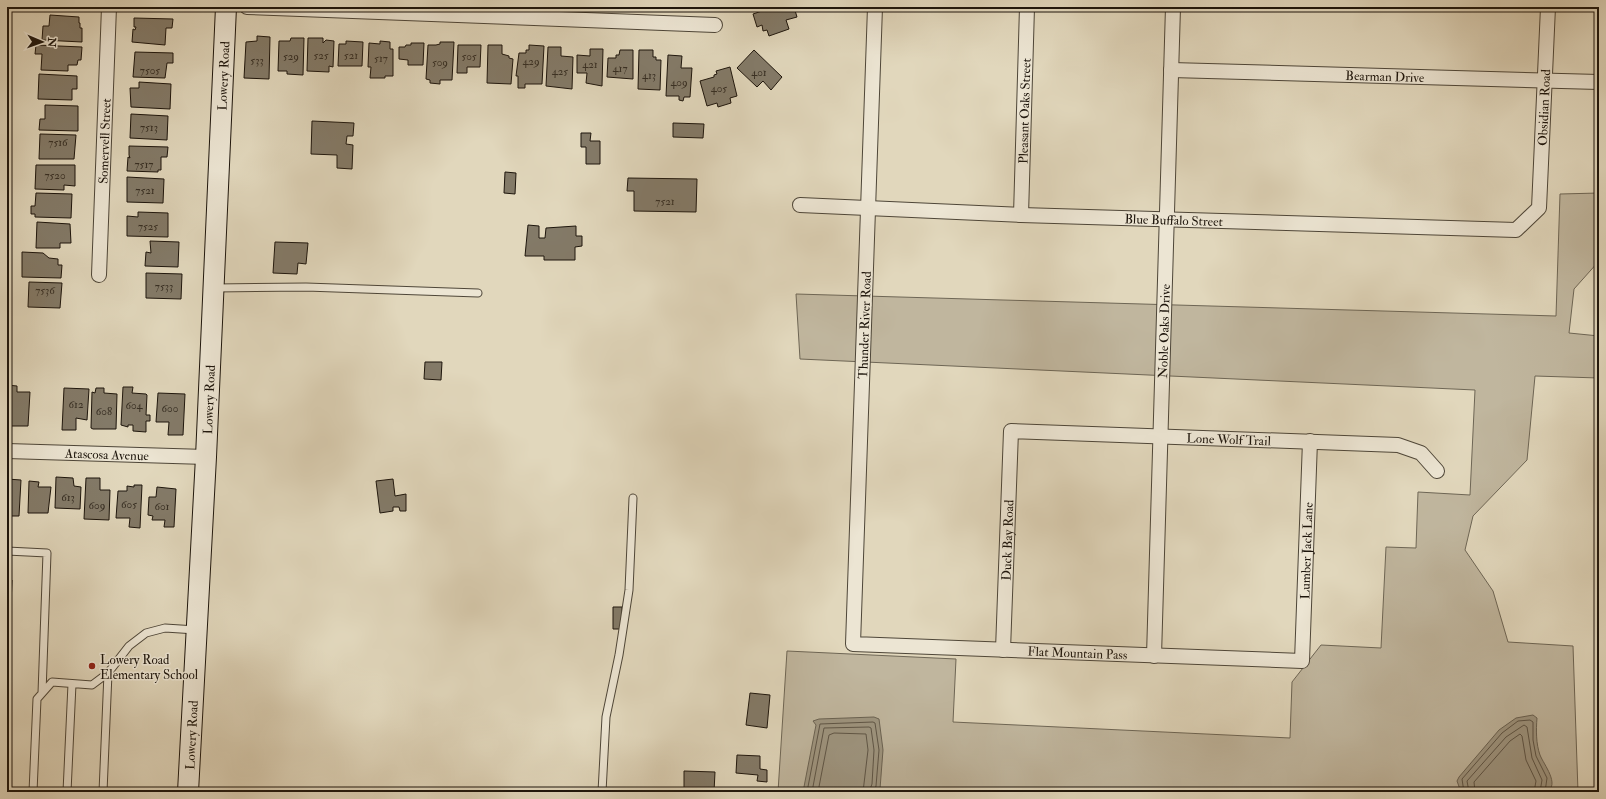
<svg xmlns="http://www.w3.org/2000/svg" width="1606" height="799" font-family="'IM FELL Double Pica',serif">
<style>
.green{fill:#c0b69e;stroke:#6e6655}
.water{fill:#9e9580;stroke:#6a6252}
.lines{fill:none;stroke-linecap:round;stroke-linejoin:round}
.shore{stroke:#5e5546;stroke-width:1}
.building{fill:#837a68;stroke:#1d150c}
.lane-casing{stroke:#4e4638;stroke-width:9}
.street-casing{stroke:#4e4638;stroke-width:16}
.secondary-casing{stroke:#1d150c;stroke-width:22}
.lane{stroke:#ece5d3;stroke-width:7}
.street{stroke:#ece5d3;stroke-width:14}
.secondary{stroke:#ece5d3;stroke-width:20}
.poi-dot{fill:#8f2418;stroke:#ece5d3;stroke-width:1.5}
.labels{text-anchor:middle;stroke-width:3;stroke-linejoin:round;paint-order:stroke}
.number-label{font-size:11px;fill:#362e23}
.street-label{font-size:13px;fill:#1d150c;stroke:#ece5d3}
.poi-label{font-size:13px;fill:#1d150c;stroke:#ece5d3;text-anchor:start}
</style>
<rect width="100%" height="100%" fill="#e1d7bc"/>
<filter id="stains"><feTurbulence type="fractalNoise" baseFrequency=".005" numOctaves="4"/><feColorMatrix values="0 0 0 0 .2 0 0 0 0 .09 0 0 0 0 .02 0 0 0 .5 -.17"/></filter>
<radialGradient id="worn" r=".72"><stop offset=".6" stop-color="#630" stop-opacity="0"/><stop offset="1" stop-color="#630" stop-opacity=".3"/></radialGradient>
<path class="green" d="M1599,193V261L1574,289L1569,333L1599,336V378L1535,376L1527,460L1473,516L1465,550L1493,591L1508,642L1573,646L1578,792H778L787,651L956,659L953,722L1290,738L1292,682L1321,645L1381,648L1386,547L1416,548L1418,492L1470,495L1475,390L800,359L796,294L1556,316L1560,194Z"/>
<path class="water" d="M1533,715L1537,718C1536,730 1536,744 1540,755C1544,765 1560,784 1547,792H1461L1457,781L1459,777L1499,730L1516,718Z
M874,717L879,719L883,750L880,789L878,792H803L816,725L813,721L819,719Z"/>
<g class="lines">
<path class="shore" d="M807,792L820,724L873,722L875,723L879,750L876,786L874,792
M812,792L824,728L869,727L871,728L874,750L872,784L869,792
M818,792L829,735L834,733L866,734L868,750L863,792
M1464,792L1462,779L1502,733L1518,721L1530,720L1533,722V740L1536,756L1547,778L1545,792
M1469,792L1467,781L1506,737L1524,725L1527,727L1532,758L1542,780L1540,792
M1475,792L1474,782L1510,741L1520,734L1522,736L1526,760L1536,781L1534,792"/>
</g>
<path class="building" d="M774,7H794L797,17L786,20L789,29L769,36L767,30L763,31L762,25L757,27L753,14Z
M50,15L79,17V23H80V28H82V42L42,40L43,26H49Z
M134,18L173,19L172,28H166L165,45L132,42L133,29L135,30L136,27H134Z
M257,36L270,37L269,79L244,78L246,42L257,41Z
M291,38H304L303,75L287,74V71H278L279,41H290Z
M308,38H323V43L326,40L334,41L333,67L329,66V72L307,71Z
M346,41L363,42L362,66H338L339,44H346Z
M380,41L390,42V49H393V76H385V78H370L371,67H368L369,43L380,44Z
M440,42H454L452,80H440V84L430,83V80L426,79L428,45H436L440,44Z
M411,43H424L423,65H408V60L399,59V47H405L406,45H411Z
M36,45L82,47L81,60H78L77,65H68V71L41,70L42,54H35Z
M458,45H481L480,67H467V73H457Z
M488,45H502V54L509,56V58L513,59L511,84L487,83Z
M529,45L544,46L542,84H525V88H518V76H516L519,53H526V50H529Z
M548,47H561V56L573,57L572,89L546,86Z
M590,49H603L602,86L586,83L587,73H577V55L590,56Z
M620,50H633V79L607,77L608,58H616V55H619Z
M639,50H653V57H656V60H661L660,90L638,89Z
M754,50L782,77L771,90L763,81L757,87L737,68Z
M135,52L173,53V63H167L165,78L133,77Z
M668,55L682,56L681,68H692L690,97H684L683,101L679,100V96H666Z
M730,67L737,96L730,98L731,103L718,107L717,103L707,106L700,81L714,77V75L717,74L716,71Z
M39,74L77,76V89H72V100L38,99Z
M139,82L171,84L170,109L131,107L130,88H139Z
M45,105L78,106V131L39,130L40,119H45Z
M131,114L168,116L167,140L130,138Z
M312,121L354,123L353,136H347L346,144L353,145L352,169L337,168V155L311,154Z
M673,123L704,124L703,138L673,137Z
M581,133H591L590,141H600V164H586V147H581Z
M40,134L76,135L74,159H39Z
M129,146L168,147L167,157H161V170H158V172L127,171L128,157L130,158L129,155Z
M36,165H75V186L64,185V190L35,189Z
M505,172L516,173L515,194L504,193Z
M127,177L164,179L163,203L127,202Z
M628,178L697,179L696,212L634,211V191H627Z
M36,193L72,194L71,218L35,217V214H31V206H35Z
M138,212L168,213V237L127,236V216L138,217Z
M37,222L70,224L71,243H60V248H36Z
M528,225L539,226V238H545L546,228L576,226V236H582V246L575,247V260H544V256H525Z
M150,241L179,242L178,267L145,266L146,252L151,253Z
M275,242L308,243L306,264L298,263L297,274L273,273Z
M22,252L43,253L49,258L58,259V265H62L61,278L22,277Z
M146,273L182,274L181,299L146,298Z
M29,282L62,283L60,308L28,307Z
M425,362H442L441,380L424,379Z
M7,385L17,386V392H30L28,426H7Z
M123,387H133L132,393L146,394L147,395L146,415H150V421H146V432L133,431V425H128V427L121,425Z
M64,388L89,389L87,420L76,418V430H62Z
M96,388H104V393L117,394L116,429H93L91,428L92,392L95,393Z
M158,393L185,394L183,435H168L169,422H156Z
M56,477L73,478L74,486L81,487L80,509L55,508Z
M86,478H100V490H110L109,520L84,519Z
M7,479L21,480L19,516H7Z
M393,479L395,496L406,494V511H400L399,507H393V511L380,513L376,481Z
M29,481L39,482L38,487H51L48,513H28Z
M134,485H142L140,528L129,527L130,518H116L118,491H127V486L134,487Z
M157,487L176,489L174,527H164L165,520H152L153,516L148,515L149,497H156Z
M7,579L12,580L7,709Z
M613,607H622V629H613Z
M750,693L770,695L767,728L746,725Z
M737,755L760,756V769L767,770V782L757,781L758,775L736,773Z
M684,771L715,772L714,792H684Z"/>
<g class="lines">
<defs>
<path id="lane" d="M215,288L306,287L478,293
M7,551L47,553L42,693
M33,792L37,699L52,682L92,685L108,673L129,646L146,633L165,628L196,630
M67,792L72,684
M103,792L108,673
M602,792L606,717L619,655L629,590L633,498"/>
<g id="street">
<path d="M247,7L715,25"/>
<path id="s1" d="M875,7L853,644L1302,661L1310,441"/>
<path id="s2" d="M1171,70L1599,82"/>
<path id="s3" d="M800,205L1021,215L1516,230L1539,208L1548,7"/>
<path id="s4" d="M1021,215L1027,7"/>
<path id="s5" d="M99,275L109,7"/>
<path id="s6" d="M7,451L206,457"/>
<path id="s7" d="M1003,650L1011,431L1398,445L1421,453L1437,471"/>
<path id="s8" d="M1154,656L1173,7"/>
</g>
<g id="secondary">
<path id="s9" d="M188,792L206,457L226,7"/>
</g>
</defs>
<use href="#lane" class="lane-casing"/>
<use href="#street" class="street-casing"/>
<use href="#secondary" class="secondary-casing"/>
<use href="#lane" class="lane"/>
<use href="#street" class="street"/>
<use href="#secondary" class="secondary"/>
</g>
<circle class="poi-dot" cx="92" cy="666" r="4"/>
<g class="labels">
<g class="number-label">
<text x="321" y="59">525</text>
<text x="351" y="59">521</text>
<text x="291" y="60">529</text>
<text x="469" y="60">505</text>
<text x="381" y="62">517</text>
<text x="257" y="64">533</text>
<text x="531" y="65">429</text>
<text x="440" y="66">509</text>
<text x="590" y="68">421</text>
<text x="620" y="72">417</text>
<text x="150" y="74">7505</text>
<text x="560" y="75">425</text>
<text x="759" y="76">401</text>
<text x="649" y="79">413</text>
<text x="679" y="86">409</text>
<text x="719" y="92">405</text>
<text x="149" y="131">7513</text>
<text x="58" y="146">7516</text>
<text x="144" y="168">7517</text>
<text x="55" y="179">7520</text>
<text x="145" y="194">7521</text>
<text x="665" y="205">7521</text>
<text x="148" y="230">7525</text>
<text x="164" y="290">7533</text>
<text x="45" y="294">7536</text>
<text x="76" y="408">612</text>
<text x="134" y="409">604</text>
<text x="170" y="412">600</text>
<text x="104" y="415">608</text>
<text x="68" y="501">613</text>
<text x="129" y="508">605</text>
<text x="97" y="509">609</text>
<text x="162" y="510">601</text>
</g>
<g class="street-label">
<text dy="5" stroke="none"><textPath href="#s9" startOffset="717">Lowery Road</textPath></text>
<text dy="5" stroke="none"><textPath href="#s2" startOffset="214">Bearman Drive</textPath></text>
<text dy="5" stroke="none"><textPath href="#s3" startOffset="849">Obsidian Road</textPath></text>
<text dy="5" stroke="none"><textPath href="#s4" startOffset="104">Pleasant Oaks Street</textPath></text>
<text dy="5" stroke="none"><textPath href="#s5" startOffset="134">Somervell Street</textPath></text>
<text dy="5" stroke="none"><textPath href="#s3" startOffset="374">Blue Buffalo Street</textPath></text>
<text transform="translate(864 325) rotate(-88)" y="5">Thunder River Road</text>
<text dy="5" stroke="none"><textPath href="#s8" startOffset="325">Noble Oaks Drive</textPath></text>
<text dy="5" stroke="none"><textPath href="#s9" startOffset="393">Lowery Road</textPath></text>
<text dy="5" stroke="none"><textPath href="#s7" startOffset="437">Lone Wolf Trail</textPath></text>
<text dy="5" stroke="none"><textPath href="#s6" startOffset="100">Atascosa Avenue</textPath></text>
<text dy="5" stroke="none"><textPath href="#s7" startOffset="110">Duck Bay Road</textPath></text>
<text dy="5" stroke="none"><textPath href="#s1" startOffset="1197">Lumber Jack Lane</textPath></text>
<text dy="5" stroke="none"><textPath href="#s1" startOffset="862">Flat Mountain Pass</textPath></text>
<text dy="5" stroke="none"><textPath href="#s9" startOffset="57">Lowery Road</textPath></text>
</g>
<g class="poi-label">
<text x="100" y="664">Lowery Road<tspan x="100" dy="15">Elementary School</tspan></text>
</g>
</g>
<rect width="1606" height="799" fill="none" stroke="#e1d7bc" stroke-width="24"/>
<rect x="8" y="8" width="1590" height="783" fill="none" stroke="#1d150c" stroke-width="2"/>
<rect x="12" y="12" width="1582" height="775" fill="none" stroke="#1d150c"/>
<g transform="translate(42 42) rotate(92)" stroke="#ece5d3" stroke-width="3" paint-order="stroke">
<path d="M0-3L7 15L0 10L-7 15Z" fill="#1d150c"/>
<text y="-6" font-size="11" font-weight="bold" text-anchor="middle" fill="#1d150c">N</text>
</g>
<rect width="100%" height="100%" filter="url(#stains)"/>
<rect width="100%" height="100%" fill="url(#worn)"/>
</svg>
